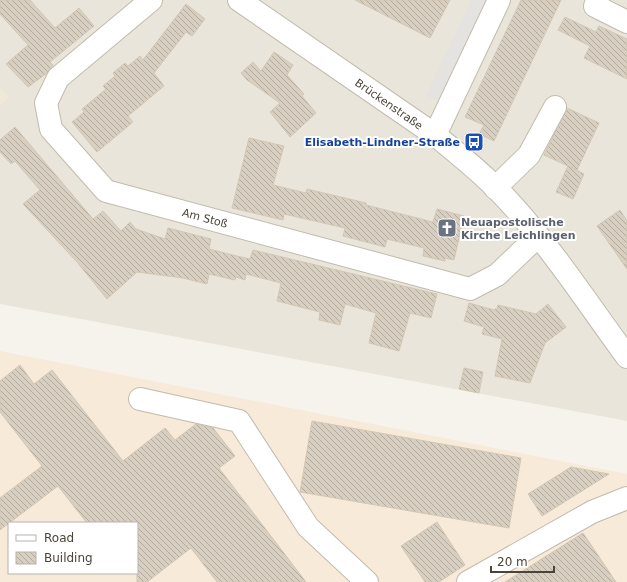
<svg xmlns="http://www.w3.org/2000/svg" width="627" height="582" font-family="'DejaVu Sans',sans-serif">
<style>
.residential{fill:#eae5da}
.commercial{fill:#f7ead8;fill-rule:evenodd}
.education{fill:#efe8d6}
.parking{fill:#e5e3e0}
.building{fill:url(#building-back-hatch);stroke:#d3c7b4}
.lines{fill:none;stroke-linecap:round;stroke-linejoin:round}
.minor-casing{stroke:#c2bbae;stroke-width:24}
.minor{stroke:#fff;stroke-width:22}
.labels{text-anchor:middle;stroke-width:4;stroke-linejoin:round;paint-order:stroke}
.street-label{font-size:11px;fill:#4b4439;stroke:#fff}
.transit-label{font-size:11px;font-weight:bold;fill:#164399;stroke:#fff;text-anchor:end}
.worship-label{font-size:11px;font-weight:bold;fill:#5b616d;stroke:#fff;text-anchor:start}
</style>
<defs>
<pattern id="building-back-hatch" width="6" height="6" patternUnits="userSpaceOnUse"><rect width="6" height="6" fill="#d8cfc1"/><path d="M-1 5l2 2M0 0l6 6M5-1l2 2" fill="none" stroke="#b1aa9e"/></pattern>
</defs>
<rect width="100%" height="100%" fill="#f6f3ec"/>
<path class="residential" d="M0,0H627V421L0,304Z"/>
<path class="commercial" d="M0,351L627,474V582H0ZM9,523H137V573H9Z"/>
<path class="education" d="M0,87L9,97L0,106Z"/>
<path class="parking" d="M471,0H488L439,102L426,96Z"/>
<path class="building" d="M0,0H30L55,28L79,8L94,26L50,62L53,65L47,73L28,87L6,64L28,45L0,14Z
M355,0H450L430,38Z
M521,0H561L494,141L479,134L484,125L465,117Z
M186,4L205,19L192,36L186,32L154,73L164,86L128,116L133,122L97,152L72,122L84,112L82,109L106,89L103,86L115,76L113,73L125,63L128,66L140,56L143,60Z
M565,17L596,32L599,26L627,39V79L584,58L590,46L558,30Z
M274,52L293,65L287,75L304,94L302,96L316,113L290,137L270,112L280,103L247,80L241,73L253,62L261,71Z
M567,108L599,123L577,170L571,167L584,174L573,199L556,192L568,166L544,155Z
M15,127L93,219L103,211L121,231L130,222L136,229L165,239L168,228L211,239L209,249L241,257L250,259L253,250L437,294L431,318L410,313L399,351L369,343L376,313L345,304L340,325L319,320L320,312L277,301L281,283L246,274L245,280L236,277L235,280L209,274L207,284L183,278L137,272L107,299L77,262L23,204L40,190L15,161L11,164L0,152V140Z
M249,138L284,146L273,185L306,193L307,189L366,203V205L433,222L437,209L464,216L454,260L445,258V261L423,256L424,248L387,239L385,247L343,236L345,228L284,214L283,220L232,208Z
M620,210L627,221V269L597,226Z
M469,303L494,310L495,309H497L498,305L536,314L548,304L566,327L545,343L530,383L495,376L502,339L482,334L484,327L464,321Z
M20,365L34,384L52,370L123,461L165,428L175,440L196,424L213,428L235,456L219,468L306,582H217L191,548L147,582H137V523H87L58,486L0,530V498L42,466L0,412V381Z
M464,368L483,372L479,393L459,389Z
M312,421L521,458L509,528L300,492Z
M571,467L609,474L542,516L528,494Z
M437,522L465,565L439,582H425L401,546Z
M583,533L616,582H505Z"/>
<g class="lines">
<defs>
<path id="minor" d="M151,0L58,78L46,103L51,129L106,191L470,289L497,275L538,236
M239,0L435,135C456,152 476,168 495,187C545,237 585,300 627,357
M598,0L595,6L627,22
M435,135L499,0
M495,188L529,155L555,107
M140,399L239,421L308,527L367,582
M468,582L592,512L627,498"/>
</defs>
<use href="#minor" class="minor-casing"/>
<use href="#minor" class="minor"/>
</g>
<defs>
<symbol id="bus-square" viewBox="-11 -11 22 22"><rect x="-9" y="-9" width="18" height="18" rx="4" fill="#1a4fb4" stroke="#fff"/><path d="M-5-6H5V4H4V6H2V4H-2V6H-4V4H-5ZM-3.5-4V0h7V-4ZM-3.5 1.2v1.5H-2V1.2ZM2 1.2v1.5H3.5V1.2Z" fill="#fff"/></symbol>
<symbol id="church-square" viewBox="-11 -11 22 22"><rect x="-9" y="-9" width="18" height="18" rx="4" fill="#6b7280" stroke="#fff"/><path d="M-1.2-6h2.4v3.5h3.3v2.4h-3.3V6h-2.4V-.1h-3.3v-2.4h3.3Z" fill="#fff"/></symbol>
</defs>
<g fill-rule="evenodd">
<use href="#bus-square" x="463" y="131" width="22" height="22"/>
<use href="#church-square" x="436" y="217" width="22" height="22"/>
</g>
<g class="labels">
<g class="street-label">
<text transform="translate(389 104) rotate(35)" y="4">Brückenstraße</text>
<text transform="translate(205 218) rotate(15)" y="4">Am Stoß</text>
</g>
<g class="transit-label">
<text x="460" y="146">Elisabeth-Lindner-Straße</text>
</g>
<g class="worship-label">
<text x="461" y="226">Neuapostolische<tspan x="461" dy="13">Kirche Leichlingen</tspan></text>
</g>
</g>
<rect x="8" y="522" width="130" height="52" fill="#ffffff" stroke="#b7b4b0"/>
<rect x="16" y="535" width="20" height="6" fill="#ffffff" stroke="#b7b4b0"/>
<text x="44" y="542" font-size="12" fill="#4b4439">Road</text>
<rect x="16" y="552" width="20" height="12" fill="url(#building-back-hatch)" stroke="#b7b4b0"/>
<text x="44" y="562" font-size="12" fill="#4b4439">Building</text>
<path d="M491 566v6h63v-6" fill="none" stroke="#4b4439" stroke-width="2"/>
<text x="497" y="566" font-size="12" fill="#4b4439" stroke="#ffffff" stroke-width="3" paint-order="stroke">20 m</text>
</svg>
